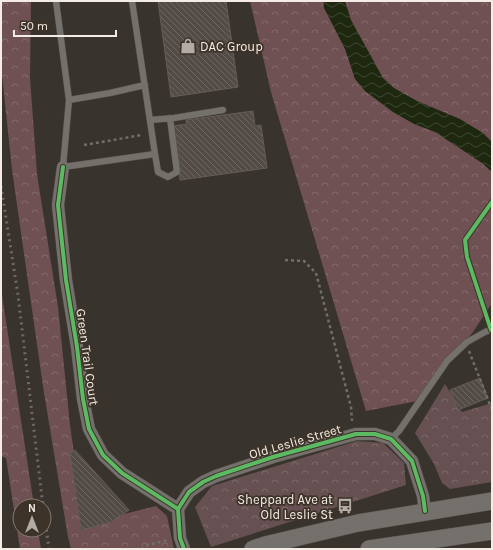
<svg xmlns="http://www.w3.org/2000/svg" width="493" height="550" font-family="Karla,sans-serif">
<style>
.forest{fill:url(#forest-crowns)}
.park{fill:url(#park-crowns)}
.water{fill:url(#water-waves)}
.building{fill:url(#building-back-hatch);stroke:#635d58}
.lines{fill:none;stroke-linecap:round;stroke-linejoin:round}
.service-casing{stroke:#56524c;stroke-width:7}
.minor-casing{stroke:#56524c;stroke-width:13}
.secondary-casing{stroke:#56524c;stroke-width:18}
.path{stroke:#716e69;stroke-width:2.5;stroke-dasharray:3 3;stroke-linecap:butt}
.service{stroke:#74706c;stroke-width:6}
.minor{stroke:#74706c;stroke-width:12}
.secondary{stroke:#74706c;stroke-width:17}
.rail{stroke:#6f6a66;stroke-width:3;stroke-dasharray:2 4;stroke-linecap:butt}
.cycleway-casing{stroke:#3e3328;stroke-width:6}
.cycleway{stroke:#5cba63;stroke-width:4}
.labels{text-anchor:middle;stroke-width:3.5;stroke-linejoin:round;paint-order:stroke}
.poi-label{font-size:13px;fill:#f3ede6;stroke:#3e3328;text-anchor:start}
.street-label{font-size:13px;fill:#f3ede6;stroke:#3e3328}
</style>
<defs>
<pattern id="forest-crowns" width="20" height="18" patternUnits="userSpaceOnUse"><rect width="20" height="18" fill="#6f5053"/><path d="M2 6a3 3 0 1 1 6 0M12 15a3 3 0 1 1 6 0" fill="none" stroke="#846a6c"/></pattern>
<pattern id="park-crowns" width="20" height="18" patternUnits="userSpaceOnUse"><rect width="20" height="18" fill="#665052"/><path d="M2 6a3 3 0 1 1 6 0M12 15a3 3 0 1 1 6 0" fill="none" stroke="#7c6a6b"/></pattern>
<pattern id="water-waves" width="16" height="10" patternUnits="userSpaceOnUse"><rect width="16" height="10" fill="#1e280f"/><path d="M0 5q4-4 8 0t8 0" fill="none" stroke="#3f4832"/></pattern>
<pattern id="building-back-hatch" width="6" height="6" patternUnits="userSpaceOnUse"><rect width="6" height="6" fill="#534b45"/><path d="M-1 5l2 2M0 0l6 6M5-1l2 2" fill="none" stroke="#6c6560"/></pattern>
</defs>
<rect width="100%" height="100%" fill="#39332d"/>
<path class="forest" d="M1,1H31L30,78L37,174L58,307L70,425L84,524L156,506L167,516L174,549H71L68,537L44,393L12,170L1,65Z
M250,1H492V303L473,332L417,401L366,411L271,92Z
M1,288L34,506H20V530H38L41,549H20L6,458L1,456Z"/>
<path class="park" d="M445,384L462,412L492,403V482L450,489L442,483L434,464L415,433Z
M357,441L383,443L404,463L406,485L211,547L195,507L212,486Z"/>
<path class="water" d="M323,1H345L351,20L383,78L394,88L417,101L460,119L483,133L492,142V172L482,163L435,132L414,124L393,112L365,91L355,79L345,49L324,8Z"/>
<path class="building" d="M158,1H226L238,87L171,97Z
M253,111L255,126L261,125L267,168L180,180L172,126L187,124L186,120Z
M480,378L488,398L458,410L450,390Z
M75,450L129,510L111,522L81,530L70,454Z"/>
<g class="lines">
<defs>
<path id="service" d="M56,1L69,100L63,167L155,154L132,1
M69,100L110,93L145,85
M150,120L174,118L223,110
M155,154L158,172L168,177L177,172L170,118
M391,439L399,431L447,361L467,342L485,332L492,329"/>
<path id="minor" d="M63,167L58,205L66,280L77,347L83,399L89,429L103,455L122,473L178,509
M184,549L180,538L178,509L189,492L203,482L216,476L273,457L356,434H375L391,439L412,461L423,496L425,511"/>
<path id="secondary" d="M253,549L265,545L358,523L492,501
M369,549L492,531"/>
</defs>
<use href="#service" class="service-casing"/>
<use href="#minor" class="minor-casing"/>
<use href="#secondary" class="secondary-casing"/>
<path class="path" d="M84,145L142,135
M285,260L304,261L316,273L351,407L352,421
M469,351L492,410
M141,549L148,545L168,540"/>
<use href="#service" class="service"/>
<use href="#minor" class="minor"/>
<use href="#secondary" class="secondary"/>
<path class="rail" d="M1,186L18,295L43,506
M44,512L49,549"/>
<defs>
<path id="cycleway" d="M63,167L58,205L66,280L77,347L83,399L89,429L103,455L122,473L178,509
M491,330L467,257L465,240L492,202
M184,549L180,538L178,509L189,492L203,482L216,476L273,457L356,434H375L391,439L412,461L423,496L425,511"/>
</defs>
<use href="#cycleway" class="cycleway-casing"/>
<use href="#cycleway" class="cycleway"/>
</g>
<defs>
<symbol id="shop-bare" viewBox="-9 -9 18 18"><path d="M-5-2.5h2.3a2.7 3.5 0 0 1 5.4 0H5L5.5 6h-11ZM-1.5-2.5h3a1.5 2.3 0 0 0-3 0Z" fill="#b2aca5" stroke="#3e3328" stroke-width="2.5" paint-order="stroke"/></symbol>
<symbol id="bus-bare" viewBox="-9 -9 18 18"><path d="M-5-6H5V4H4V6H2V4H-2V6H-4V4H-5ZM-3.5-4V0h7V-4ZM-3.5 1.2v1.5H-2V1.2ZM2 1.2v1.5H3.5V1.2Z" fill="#b2aca5" stroke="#3e3328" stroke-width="2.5" paint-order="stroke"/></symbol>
</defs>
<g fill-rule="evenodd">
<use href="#shop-bare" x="177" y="35" width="22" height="22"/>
<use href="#bus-bare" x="334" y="495" width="22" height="22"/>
</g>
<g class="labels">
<g class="poi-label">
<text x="200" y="51">DAC Group</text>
<text x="333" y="504" text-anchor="end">Sheppard Ave at<tspan x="333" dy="15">Old Leslie St</tspan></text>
</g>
<g class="street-label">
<text transform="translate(88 357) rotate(82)" y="5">Green Trail Court</text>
<text transform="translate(295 441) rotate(-16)" y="5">Old Leslie Street</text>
</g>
</g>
<rect width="493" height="550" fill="none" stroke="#f3ede6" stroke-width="4"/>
<g transform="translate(32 518)"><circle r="19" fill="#3e3328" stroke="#867d74"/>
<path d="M0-3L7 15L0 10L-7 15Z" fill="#b2aca5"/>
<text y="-6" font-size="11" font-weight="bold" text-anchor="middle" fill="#f3ede6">N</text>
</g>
<path d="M14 30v6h102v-6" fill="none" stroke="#f3ede6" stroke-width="2"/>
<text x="20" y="30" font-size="12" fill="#f3ede6" stroke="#3e3328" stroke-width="3" paint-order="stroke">50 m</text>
</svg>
